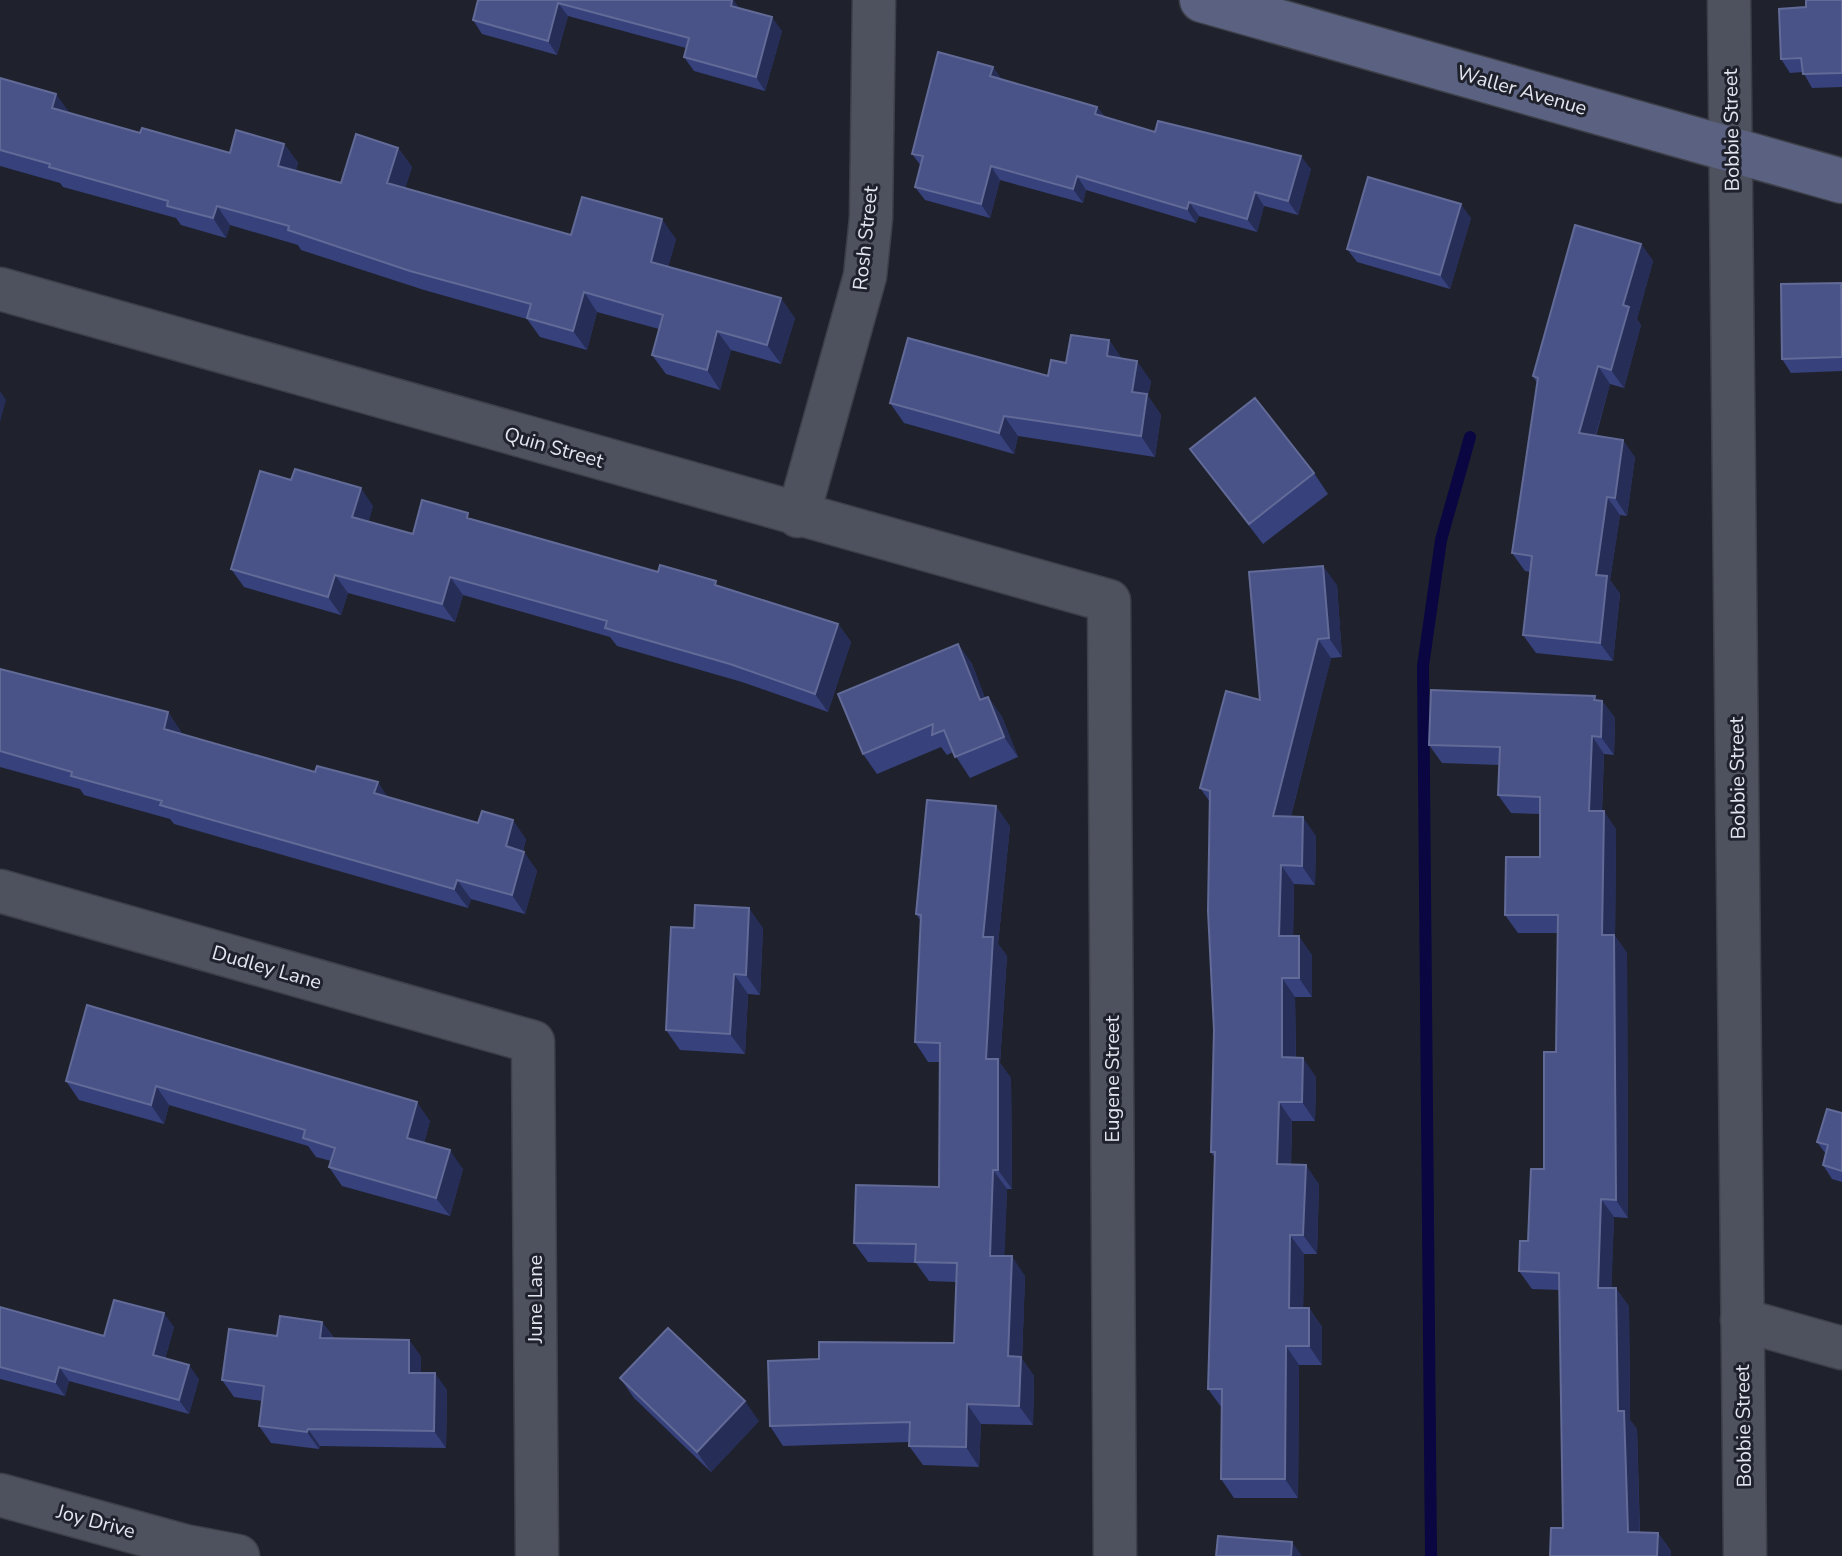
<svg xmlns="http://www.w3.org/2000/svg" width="1842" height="1556" font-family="'Nunito Sans',sans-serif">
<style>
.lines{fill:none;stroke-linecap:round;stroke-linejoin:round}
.stream{stroke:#090642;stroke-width:12}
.street-casing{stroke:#3d4049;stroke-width:45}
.secondary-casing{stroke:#3d4049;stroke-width:47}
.street{stroke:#4e525e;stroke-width:42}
.secondary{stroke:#5b6281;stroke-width:44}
.wall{fill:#37417b}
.shaded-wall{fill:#262d56}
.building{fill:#495387;stroke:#626a97;stroke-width:2}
.labels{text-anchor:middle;stroke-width:6;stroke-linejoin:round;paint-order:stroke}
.street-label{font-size:20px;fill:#e3e6ee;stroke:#1f222d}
</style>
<rect width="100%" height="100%" fill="#1f222d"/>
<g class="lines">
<path class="stream" d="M1431,1556L1423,666L1441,540L1470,437"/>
<defs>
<path id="street" d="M1729,0L1745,1556
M0,289L1109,601L1115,1556
M798,516L865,276L871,218L874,0
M0,891L533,1042L537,1556
M1742,1320L1842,1348
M0,1495L185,1546L238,1556"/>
<path id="secondary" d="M1202,0L1842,181"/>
</defs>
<use href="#street" class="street-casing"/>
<use href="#secondary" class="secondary-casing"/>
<use href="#street" class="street"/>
<use href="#secondary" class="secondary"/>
</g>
<path class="wall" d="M478,0L739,8L782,31L765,91L694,71L684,57L686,48L568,16L557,55L482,34L473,20Z
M1842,0V87L1812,88L1803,72L1790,73L1781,59L1806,7Z
M993,67L1002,80L1097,107L1104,116L1155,132L1311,169L1298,215L1264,206L1257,232L1199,216L1196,223L1086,190L1083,203L1000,180L990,218L925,200L915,187L921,166L912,154Z
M0,78L70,113L140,133L230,153L284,144L298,163L296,170L341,183L398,148L412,167L405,188L571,235L676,239L668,267L795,318L781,364L731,350L720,390L666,374L652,355L659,329L597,312L587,350L540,337L527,319L424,290L301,250L298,245L230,225L226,238L181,225L176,218L63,187L60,183L0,166Z
M1471,218L1450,289L1357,262L1347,249Z
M1641,244L1653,261L1637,319L1641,325L1624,388L1610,384L1596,436L1635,457L1627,516L1620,515L1610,580L1620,594L1613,661L1536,653L1523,635L1530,572L1525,571L1512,553L1537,383L1533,376Z
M1841,283L1842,285V371L1791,373L1782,359Z
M1109,340L1122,359L1151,381L1148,396L1161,415L1155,457L1018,436L1014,454L904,423L890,403L1048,376L1066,363Z
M1190,449L1314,473L1328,494L1263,544Z
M373,506L368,522L413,534L473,519L658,572L720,586L838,624L851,642L828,712L742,682L617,646L610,637L463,595L455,622L348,593L341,615L244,587L231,569Z
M1337,585L1342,657L1331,658L1291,816L1316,836L1315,885L1294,884L1293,936L1312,955V997H1295L1296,1058L1316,1077L1315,1121H1292L1291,1164L1319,1184L1317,1254H1304L1303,1308H1309L1322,1327V1365H1299L1298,1498H1234L1221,1479L1222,1408L1208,1389L1215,1158L1211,1152L1214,1030L1210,802L1200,788Z
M958,644L972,664L985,698L988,697L1002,717L1018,757L970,778L953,752L947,755L941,747L877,774L863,754Z
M0,669L168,712L181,732V734L526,839L523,851L537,871L525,914L471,899L468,908L174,824L170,819L84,795L80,789L0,767Z
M1598,700L1602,701L1615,718L1614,755L1604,754L1602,811L1616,829L1615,936L1627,953L1628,1218L1614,1217L1611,1288L1629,1306L1630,1420L1637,1429L1640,1532L1658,1533L1671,1551L1563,1528L1560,1290L1532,1289L1519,1271L1528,1241L1544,1169L1556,1052L1558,933H1518L1505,915L1540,857V814L1511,813L1498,795L1499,765L1442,763L1429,745Z
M1010,826L998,944L1007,956L1000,1063L1011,1078L1012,1189H1007L1004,1256L1025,1276L1022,1359L1034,1376L1033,1425L981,1424L979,1467L923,1465L909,1446V1442L783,1446L770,1426L819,1359L954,1343L956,1282L929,1281L916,1263L868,1262L854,1243L939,1187L940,1062H928L915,1042L921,921L916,914Z
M694,928H763L760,995L748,994L745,1054L680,1050L666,1030Z
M87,1005L430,1121L424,1143L463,1169L450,1216L342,1186L329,1167L331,1161L316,1157L308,1146L169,1105L164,1124L79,1100L66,1081Z
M1842,1113V1182L1832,1179L1823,1165L1826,1154L1817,1142Z
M0,1307L104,1336L174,1327L165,1359L199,1379L189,1414L69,1381L65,1396L0,1379Z
M322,1322L334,1338L409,1340L421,1357V1373L447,1390L446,1448L320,1446L319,1449L271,1443L259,1426L262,1401L234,1397L222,1380L277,1336Z
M620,1378L759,1421L711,1472L634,1398Z"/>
<path class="shaded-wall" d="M732,0H734L742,12L731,6Z
M558,3L568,16L557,55L548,41Z
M772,17L782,31L765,91L756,77Z
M993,67L1002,80L990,76Z
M56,94L70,113L52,108Z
M1097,107L1106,120L1095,114Z
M284,144L298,163L292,185L278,166Z
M398,148L412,167L401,202L387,183Z
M1301,156L1311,169L1298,215L1288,201Z
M991,166L1000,180L990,218L981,204Z
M1077,176L1086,190L1083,203L1073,189Z
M1255,192L1264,206L1257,232L1247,219Z
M1189,202L1199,216L1196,223L1187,209Z
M1461,204L1471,218L1450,289L1440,275Z
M217,206L230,225L226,238L213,218Z
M662,219L676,239L664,281L651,262Z
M1641,244L1653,261L1637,319L1641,325L1624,388L1611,370L1623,305Z
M584,292L597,312L587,350L573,331Z
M781,298L795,318L781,364L767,345Z
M717,331L731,350L720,390L707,370Z
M1109,340L1123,360L1107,356Z
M1137,361L1151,381L1148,396L1161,415L1155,457L1141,436L1132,392Z
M1598,366L1610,384L1591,451L1579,433Z
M0,391L6,400L0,422Z
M1004,416L1018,436L1014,454L999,433Z
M1623,440L1635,457L1627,516L1615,498Z
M361,488L373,506L365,535L352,517Z
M1607,497L1620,515L1610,580L1620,594L1613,661L1600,643L1596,575Z
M1323,566L1337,585L1342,657L1329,638Z
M335,575L348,593L341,615L328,597Z
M450,577L463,595L455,622L442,604Z
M838,624L851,642L828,712L815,694Z
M1318,639L1331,658L1286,835L1273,816Z
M958,644L972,664L994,721L980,700Z
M1595,696L1602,706V701L1615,718L1614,755L1601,737L1594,700Z
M988,697L1002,717L1018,757L1004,737Z
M168,712L181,732L177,748L164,729Z
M1592,736L1604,754L1601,829L1589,811Z
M378,782L391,802L374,793Z
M996,806L1010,826L998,944L1007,956L1000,1063L1011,1078L1012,1189L998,1170L986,1059L983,937Z
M1604,811L1616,829L1615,936L1627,953L1628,1218L1616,1200L1602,935Z
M1303,817L1316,836L1315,885L1302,866Z
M513,820L526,839L519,865L506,846Z
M524,852L537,871L525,914L512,895Z
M1281,865L1294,884L1293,956L1279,936Z
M457,880L471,899L468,908L454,889Z
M749,908L763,928L760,995L746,975Z
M1299,936L1312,955V997L1299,978Z
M734,974L748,994L745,1054L730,1034Z
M1282,978L1295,997L1296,1076L1282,1057Z
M1303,1058L1316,1077L1315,1121L1302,1102Z
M156,1086L169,1105L164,1124L151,1105Z
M417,1102L430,1121L420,1157L407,1138Z
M1279,1102L1292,1121L1290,1183L1277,1164Z
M450,1150L463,1169L450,1216L436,1198Z
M1306,1165L1319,1184L1317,1254L1303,1235Z
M993,1170L1007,1189L1004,1275L990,1256Z
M1601,1199L1614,1217L1611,1306L1598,1288Z
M1290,1235L1304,1254L1303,1327L1289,1308Z
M1012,1256L1025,1276L1022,1359L1034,1376L1033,1425L1019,1406L1008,1356Z
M1616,1288L1629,1306L1630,1420L1637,1429L1640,1550L1628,1532L1618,1411Z
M1309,1308L1322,1327V1365L1309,1346Z
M164,1313L174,1327L162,1369L153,1355Z
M322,1322L334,1339L320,1338Z
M409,1340L421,1357V1390L409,1373Z
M1286,1346L1299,1365L1298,1498L1285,1479Z
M189,1365L199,1379L189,1414L179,1400Z
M59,1367L69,1381L65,1396L55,1382Z
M435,1373L447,1390L446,1448L434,1431Z
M745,1401L759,1421L711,1472L697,1452Z
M967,1404L981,1424L979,1467L966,1447Z
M308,1429L320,1446L319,1449L307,1432Z
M1658,1533L1671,1551V1556H1657Z
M1292,1542L1302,1556H1291Z"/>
<path class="building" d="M478,0H732L731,6L772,17L756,77L684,57L689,38L558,3L548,41L473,20Z
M1806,0H1842V73L1803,74L1801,58L1781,59L1779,9L1806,7Z
M938,52L993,67L990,76L1097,107L1095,114L1155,132L1158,121L1301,156L1288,201L1255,192L1247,219L1189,202L1187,209L1077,176L1073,189L991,166L981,204L915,187L923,156L912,154Z
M0,78L56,94L52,108L140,133L142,128L230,153L236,130L284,144L278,166L341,183L356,134L398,148L387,183L571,235L582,197L662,219L651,262L781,298L767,345L717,331L707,370L652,355L663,315L584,292L573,331L527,318L531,304L410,271L288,230L289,226L217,206L213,218L167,206L168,201L49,167L50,164L0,150Z
M1368,177L1461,204L1440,275L1347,249Z
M1575,225L1641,244L1623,305L1629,307L1611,370L1598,366L1579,433L1623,440L1615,498L1607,497L1596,575L1607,576L1600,643L1523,635L1532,556L1512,553L1538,378L1533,376Z
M1841,283L1842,357L1782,359L1781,284Z
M1071,335L1109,340L1107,356L1137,361L1132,392L1147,394L1141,436L1004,416L999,433L890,403L908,338L1048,376L1051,360L1066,363Z
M1255,398L1314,473L1249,524L1190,449Z
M295,469L361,488L352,517L413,534L422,500L468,513L467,518L658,572L660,565L716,581L715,585L838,624L815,694L730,664L605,628L607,621L450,577L442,604L335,575L328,597L231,569L260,471L291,480Z
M1323,566L1329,638L1318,639L1273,816L1303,817L1302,866L1281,865L1279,936H1299V978H1282V1057L1303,1058L1302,1102H1279L1277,1164L1306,1165L1303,1235H1290L1289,1308H1309V1346H1286L1285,1479H1221L1222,1389H1208L1215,1152H1211L1214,1030L1208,911L1210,791L1200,788L1226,691L1260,700L1249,572Z
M958,644L980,700L988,697L1004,737L955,757L944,730L932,735L933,724L863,754L838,694Z
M0,669L168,712L164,729L315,772L317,766L378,782L374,793L478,823L482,811L513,820L506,846L524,852L512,895L457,880L454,889L160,805L162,801L71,776L72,772L0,751Z
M1431,690L1595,696L1594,700L1602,701L1601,737L1592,736L1589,811H1604L1602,935H1614L1616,1200L1601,1199L1598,1288H1616L1618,1411H1624L1628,1532L1658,1533L1657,1556H1550L1551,1528H1563L1559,1273L1519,1271L1520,1241H1528L1531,1169H1544V1052H1556L1558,915H1505L1506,857H1540V797L1498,795L1500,747L1429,745Z
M927,800L996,806L983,937H993L986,1059H998V1170H993L990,1256H1012L1008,1356L1021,1357L1019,1406L967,1404L966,1447L909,1446L910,1422L770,1426L768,1361L819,1359V1342L954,1343L957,1263L915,1262L916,1244L854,1243L856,1185L939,1187L940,1043L915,1042L921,915L916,914Z
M695,905L749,908L746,975L734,974L730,1034L666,1030L671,927L694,928Z
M87,1005L417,1102L407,1138L450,1150L436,1198L329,1167L335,1148L303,1138L305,1130L156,1086L151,1105L66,1081Z
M1827,1109L1842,1113V1171L1823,1165L1828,1145L1817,1142Z
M114,1300L164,1313L153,1355L189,1365L179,1400L59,1367L55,1382L0,1367V1307L104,1336Z
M280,1316L322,1322L320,1338L409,1340V1373H435L434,1431L308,1429L307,1432L259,1426L264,1386L222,1380L229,1329L277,1336Z
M668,1328L745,1401L697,1452L620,1378Z
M1218,1536L1292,1542L1291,1556H1216Z"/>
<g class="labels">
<g class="street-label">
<text transform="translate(1522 90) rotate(16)" y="7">Waller Avenue</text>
<text transform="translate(1731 130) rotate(-91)" y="7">Bobbie Street</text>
<text transform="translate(865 238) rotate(-84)" y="7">Rosh Street</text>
<text transform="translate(554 447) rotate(16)" y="7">Quin Street</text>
<text transform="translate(1737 778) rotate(-91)" y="7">Bobbie Street</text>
<text transform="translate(267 967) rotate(16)" y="7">Dudley Lane</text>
<text transform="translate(1112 1079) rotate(-90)" y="7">Eugene Street</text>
<text transform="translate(535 1299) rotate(-90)" y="7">June Lane</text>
<text transform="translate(1743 1426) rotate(-91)" y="7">Bobbie Street</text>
<text transform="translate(96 1521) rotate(15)" y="7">Joy Drive</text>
</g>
</g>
</svg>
